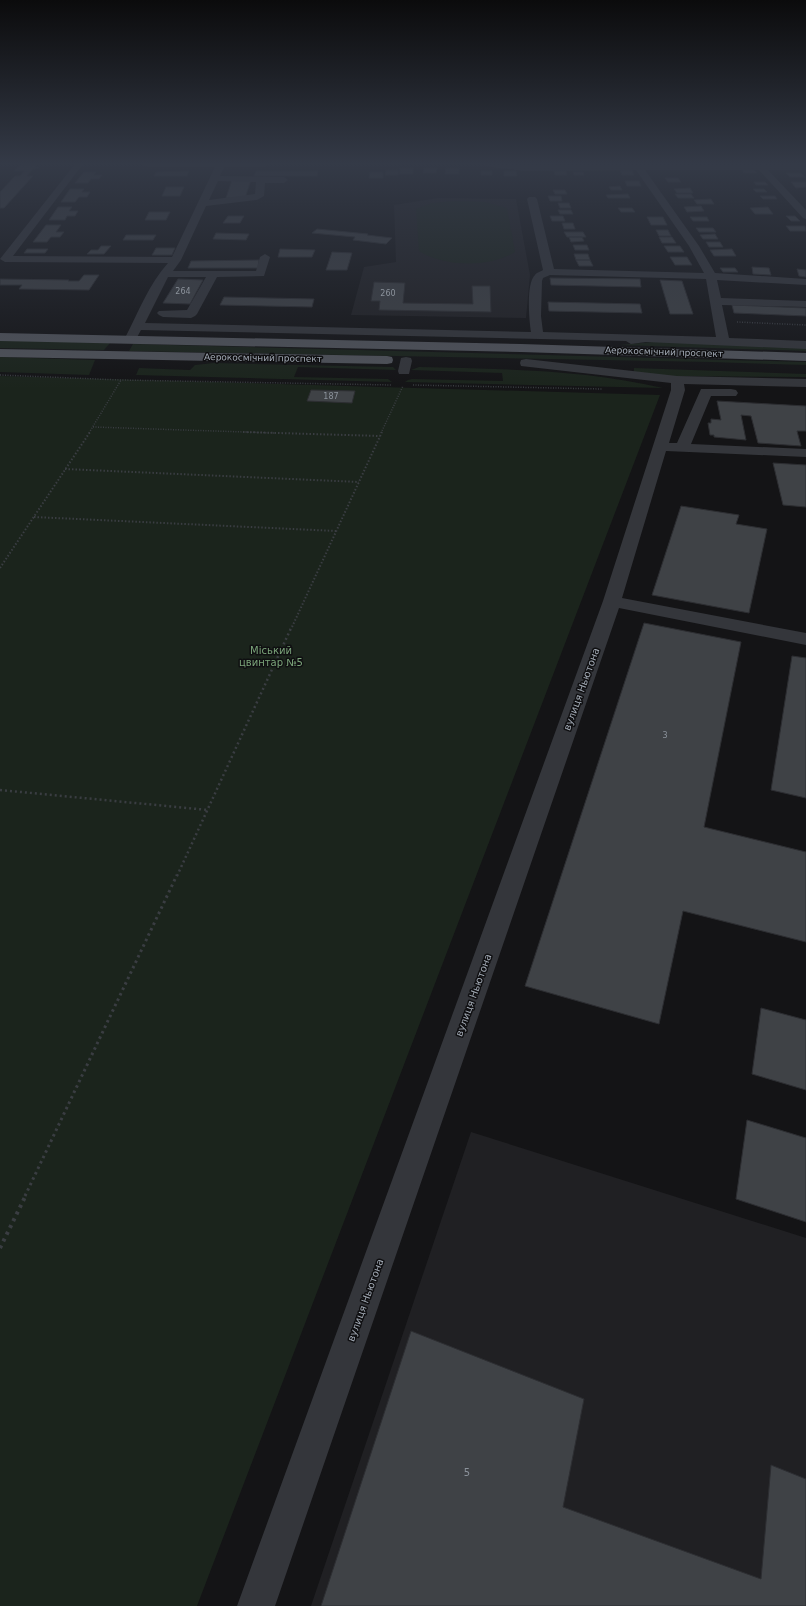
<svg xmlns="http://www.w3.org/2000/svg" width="806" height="1606" font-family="'DejaVu Sans',sans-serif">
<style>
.built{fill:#202023}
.green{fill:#1b241c}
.building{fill:#3f4246;stroke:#2d2e32}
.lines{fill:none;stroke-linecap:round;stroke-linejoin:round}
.path-far5{stroke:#3a3d42;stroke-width:1;stroke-dasharray:1 1.5;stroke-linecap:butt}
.path-far4{stroke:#3a3d42;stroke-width:1.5;stroke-dasharray:1 1.5;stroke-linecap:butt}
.path-far3{stroke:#3a3d42;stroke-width:2;stroke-dasharray:1.5 2;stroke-linecap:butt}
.path-far2{stroke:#3a3d42;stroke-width:2.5;stroke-dasharray:2 3;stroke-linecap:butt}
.path-far1{stroke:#3a3d42;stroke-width:3;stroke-dasharray:2.5 3.5;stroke-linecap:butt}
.path{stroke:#3a3d42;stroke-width:4;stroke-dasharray:3 4.5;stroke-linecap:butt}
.minor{fill:#34363b;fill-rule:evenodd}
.major{fill:#50535a;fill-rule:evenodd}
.labels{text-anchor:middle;stroke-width:3;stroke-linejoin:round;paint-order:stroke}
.number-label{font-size:8px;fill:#8b929b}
.far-street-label{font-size:9px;fill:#a4acb7;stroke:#0f0f11}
.park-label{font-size:10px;fill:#7ba47a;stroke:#0f0f11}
.street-label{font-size:10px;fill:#a4acb7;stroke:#0f0f11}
.near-number-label{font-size:10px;fill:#8b929b}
</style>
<rect width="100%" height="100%" fill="#141416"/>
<path class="built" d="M438,198L516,199L530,275L526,318L351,315L364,267L396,262L394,205Z
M471,1132L806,1238V1606H311Z"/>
<path class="green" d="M456,201L485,202L507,208L515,252C490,268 444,267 419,251L416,209L432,203Z
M0,340L110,343L104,350L0,348Z
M664,341L806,347V351L619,345Z
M133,344L806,362V365L710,362L129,351Z
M0,357L95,360L89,375L0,372Z
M214,363L393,367L396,370L298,367L294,377L388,379L392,382L136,375L139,368L190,370L195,365Z
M419,367C500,369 583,369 663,388L405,382L408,380L412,379L503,381L502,373L411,370Z
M634,368L806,374V377L656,376L634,372Z
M0,376L660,395L197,1606H0Z"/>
<path class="building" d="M21,164H38L35,167H39L36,169H33L27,176H33L4,208H0V192L15,176H20L24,171H14Z
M400,168H413V174H399Z
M424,168H437L436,173H423Z
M446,168H459V174H445Z
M386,170H399L398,175H385Z
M620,170H632L634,175H622Z
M742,170H754L757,173H744Z
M189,171L187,176H154L156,172Z
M256,171H318L317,176H254Z
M481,171H492V175H481Z
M504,171H516L517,176H504Z
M554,171H566L567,175H555Z
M84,172H96L94,175H102L99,179H91L88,183H75Z
M370,172H383V178H369Z
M573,172H583L584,175H574Z
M786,173H801L805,177H790Z
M665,178H678L681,182H668Z
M232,180H251L245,198H226Z
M625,181H639L641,186H627Z
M754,182H765L768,185H756Z
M791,182H806V187L796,188Z
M620,186L622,190H611L609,187Z
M166,187H184L180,196H162Z
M690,188L693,193H677L674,189Z
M70,189H84L82,192H90L87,197H79L75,202H61Z
M753,189H764L767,192H756Z
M553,190H565L567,194H555Z
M628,194L630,198H608L606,195Z
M675,194H691L694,198H678Z
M548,196H561L562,201H550Z
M760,196H775L777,199H763Z
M711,199L714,204H697L694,200Z
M558,203H569L571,208H560Z
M701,206L704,211L687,212L684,207Z
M58,207H72L69,211H78L75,216H67L65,220H49Z
M768,207L773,214H755L750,208Z
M618,208H632L635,212H621Z
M558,210H571L573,214H560Z
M149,212H170L166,220H145Z
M228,216H244L240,223H223Z
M550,216H563L565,221H552Z
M786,216H795L800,221H791Z
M647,217H663L667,225H651Z
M690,217H707L709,221H693Z
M562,223H573L575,229H564Z
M46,225H61L56,232H64L60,237H51L47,242H33Z
M786,226H805L806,231H790Z
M696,228H713L716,232H699Z
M317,229L368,234L367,235L392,238L386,244L353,240L355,237L312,233Z
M656,230H668L671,236H659Z
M564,232H583L586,237H567Z
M216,233L249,234L246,240L213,239Z
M715,234L718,239H703L700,235Z
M126,235H156L153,240H123Z
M569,237H582L584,241L571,242Z
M659,237H672L676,243H662Z
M706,242H720L723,247H709Z
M573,245H587L589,250H575Z
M101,246H111L104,254H87L91,250H98Z
M664,246H680L684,252H668Z
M156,248H175L172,255H152Z
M27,249H48L45,253H24Z
M280,249L315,250L312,257H278Z
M732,249L736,256H714L710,250Z
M332,252L352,253L347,270H326Z
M574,254H588L590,260H576Z
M670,257H687L692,265H675Z
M259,260L258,268H188L191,261Z
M576,260H590L593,266H579Z
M752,267L769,268L771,275L753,274Z
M720,268H735L738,272H723Z
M797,269L806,270V277L799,276Z
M84,275H99L89,290L19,289L22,285H0V279L69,280L68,281H79Z
M550,278L640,279L641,287L551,285Z
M178,279L203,280L190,304L163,303Z
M660,280L682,281L693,314H670Z
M374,282L405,283L403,303L473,304L472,286H490L491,312L379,310L380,301H371Z
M224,297L314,299L312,307L220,305Z
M548,302L640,304L642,313L549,311Z
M732,305L806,308V316L734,313Z
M311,390L355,391L352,403L307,401Z
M717,401L806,406V431H797L801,446L758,443L751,416L741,415L746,440L714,437V435H710L708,423H711V419L721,420Z
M773,463L806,465V507L783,505Z
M681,506L739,515L736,524L767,529L749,613L652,595Z
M644,623L741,642L704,827L806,852V942L683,911L659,1024L525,986Z
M792,656L806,658V798L771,790Z
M761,1008L806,1020V1090L752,1074Z
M747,1120L806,1138V1222L736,1199Z
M411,1331L584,1399L563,1507L761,1579L771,1465L806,1479V1606H321Z"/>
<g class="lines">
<path class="path-far5" d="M94,164H133"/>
<path class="path-far4" d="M737,322L806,325
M0,375L121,380L392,385
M413,385L602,389
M93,427L275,433
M89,433L121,380
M381,433L403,386"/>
<path class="path-far3" d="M243,432L380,436
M65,469L359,482
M34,517L336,531
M0,568L90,432
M292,627L382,432"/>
<path class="path-far2" d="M0,790L208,810
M177,876L292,626"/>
<path class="path-far1" d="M25,1196L177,875"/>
<path class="path" d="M0,1248L26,1195"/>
<path class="minor" d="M75,164H83L13,256L172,257L215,167H147L143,164H269L265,167H224L220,176L284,177L288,180L284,183H265L264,196L257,200L206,206L181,260L173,271H256L260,257L265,254L270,257L264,276L217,277L197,314L195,316L191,318L163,317L159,315L157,313L159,311L187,310L206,277H168L145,323L531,332C529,320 526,283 535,275C537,272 540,272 543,270L527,199L529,197H535L537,199L554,269L704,273L689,246L636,170L525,171L484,166L483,164L525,165L806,164V170H768L806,210V219L803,218L759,170H645L699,246L715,273L806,279V285L717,280L721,298L806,301V307L722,305L729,338L806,341V349L646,342L631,344L626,341L141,330L135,341H127L125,338C138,313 149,284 168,263L5,262L0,259ZM218,181L256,182L255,194L209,200ZM550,275L706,279L716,337L543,332L541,316L542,281L543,278Z
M406,357L411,358L412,361L409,374H399L398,371L401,358Z
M526,359L677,376L806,379V387L684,384L685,390L669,443H677L701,389H731L736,390L738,393L736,396H711L691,444L806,449V457L666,451L622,598L806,633V645L619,608L275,1606H237L603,601L671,390V383L521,366L520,363L521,360Z"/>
<path class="major" d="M0,333L521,344L806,353V361L521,352L0,341Z
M0,349L387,356L392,357L393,360L392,363L387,364L0,357Z"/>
</g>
<linearGradient id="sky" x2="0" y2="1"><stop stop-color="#0b0b0c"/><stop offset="0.42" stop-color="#343a47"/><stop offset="1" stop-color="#343a47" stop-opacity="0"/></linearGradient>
<rect width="806" height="389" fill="url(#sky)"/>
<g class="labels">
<g class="number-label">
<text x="183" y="294">264</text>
<text x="388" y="296">260</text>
<text x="331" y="399">187</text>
<text x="665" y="738">3</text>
</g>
<g class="far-street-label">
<text transform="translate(664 352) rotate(2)" y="3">Аерокосмічний проспект</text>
<text transform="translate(263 358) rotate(1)" y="3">Аерокосмічний проспект</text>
</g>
<g class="park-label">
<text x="271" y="654">Міський<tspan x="271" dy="12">цвинтар №5</tspan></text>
</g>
<g class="street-label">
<text transform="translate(581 689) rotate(-70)" y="4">вулиця Ньютона</text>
<text transform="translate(473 995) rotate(-70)" y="4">вулиця Ньютона</text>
<text transform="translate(365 1300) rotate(-70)" y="4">вулиця Ньютона</text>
</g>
<g class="near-number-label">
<text x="467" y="1476">5</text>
</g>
</g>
</svg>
